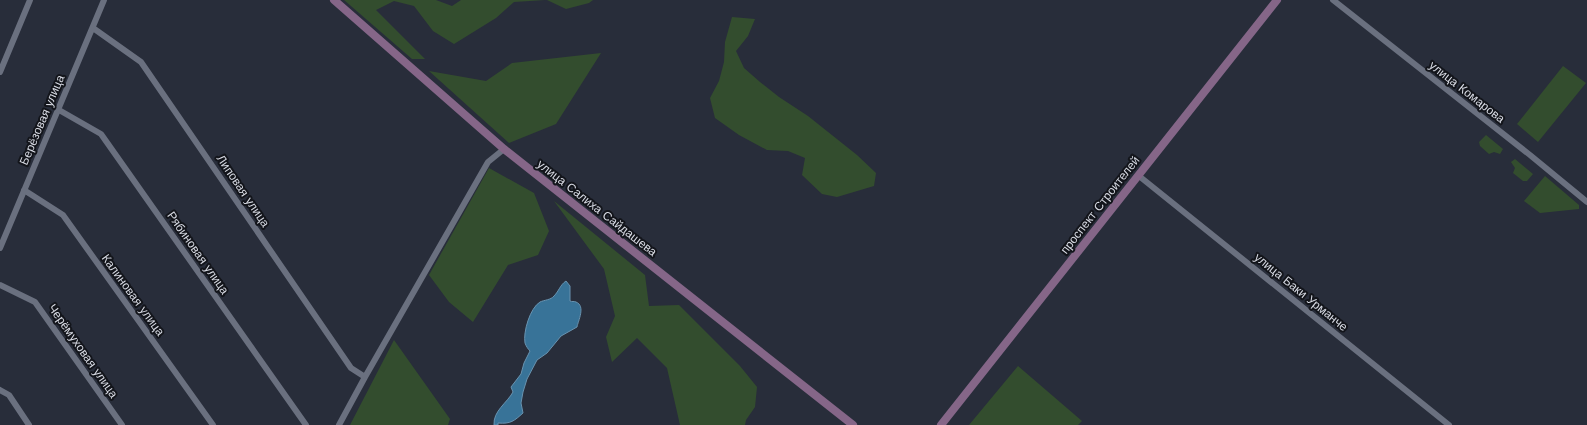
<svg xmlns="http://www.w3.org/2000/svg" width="1587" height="425" font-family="'Work Sans',sans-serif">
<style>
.green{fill:#334d2e}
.water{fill:#387398;stroke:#6892af}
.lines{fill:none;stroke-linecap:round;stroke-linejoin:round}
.street{stroke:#6a707f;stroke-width:6}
.secondary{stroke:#856688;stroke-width:8}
.labels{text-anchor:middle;stroke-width:4;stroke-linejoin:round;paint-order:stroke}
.street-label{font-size:12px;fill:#d8dbe4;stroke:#13151b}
</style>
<rect width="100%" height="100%" fill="#282d3a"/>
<path class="green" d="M344,0H436L452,6L461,0H545L514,2L496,18L454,44L433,31L414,6L394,1L376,10L425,59H412Z
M547,0H593L589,3L566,9Z
M732,17L755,19L748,36L736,51L744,68L760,82L779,97L808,116L857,155L876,173L874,186L837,197L822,194L802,175L805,158L788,151L767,150L739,135L715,118L710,98L719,81L724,62L725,42Z
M601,53L556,124L509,143L429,71L486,81L512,63Z
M1563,66L1586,83L1538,142L1517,124Z
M1486,135L1503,149L1500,154L1494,152L1489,154L1480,146L1479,142Z
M1515,159L1533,174L1527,181H1523L1513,173L1515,168L1511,162Z
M489,168L534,193L549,231L538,255L508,265L473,322L449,302L429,275Z
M1545,176L1579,205V209L1540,213L1524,201Z
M554,201L645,275L649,306L679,305L740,366L757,387L755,407L746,420L745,425H680L667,368L637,338L612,362L606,337L615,316L604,269Z
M394,340L450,419L448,425H350Z
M1018,366L1082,421L1078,425H969Z"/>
<path class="water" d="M566,281L570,286V301C572,302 574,301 576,302C586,306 578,321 577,327L561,336L547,353L537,360L527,379L523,392L521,403L523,413C514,421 511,424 498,423V425H494C493,411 507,403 513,392L511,387L521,374L524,363L530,351C528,349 526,346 525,343C523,332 530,308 540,302C544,300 551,300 554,296C559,291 560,285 566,281Z"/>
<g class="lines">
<path class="street" d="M1333,0L1530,155L1587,202
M93,28L141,62L351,368L365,377
M0,72L30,0
M59,110L101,134L306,425
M1139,176L1449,425
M24,190L63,215L213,425
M0,248L104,0
M0,285L35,302L122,425
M0,390L9,395L29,425
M339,425L365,377L488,162L504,149"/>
<path class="secondary" d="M334,0L504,149L853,425
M941,425L1277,0"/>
</g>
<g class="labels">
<g class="street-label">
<text transform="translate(1467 92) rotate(38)" y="4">улица Комарова</text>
<text transform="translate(42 120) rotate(-67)" y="4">Берёзовая улица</text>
<text transform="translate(243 191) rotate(56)" y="4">Липовая улица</text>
<text transform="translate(1100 205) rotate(-52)" y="4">проспект Строителей</text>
<text transform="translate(597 208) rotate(38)" y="4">улица Салиха Сайдашева</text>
<text transform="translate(198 253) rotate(55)" y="4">Рябиновая улица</text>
<text transform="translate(1301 292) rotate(39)" y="4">улица Баки Урманче</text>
<text transform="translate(133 295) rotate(54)" y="4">Калиновая улица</text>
<text transform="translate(83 351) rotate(55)" y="4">Черёмуховая улица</text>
</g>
</g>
</svg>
